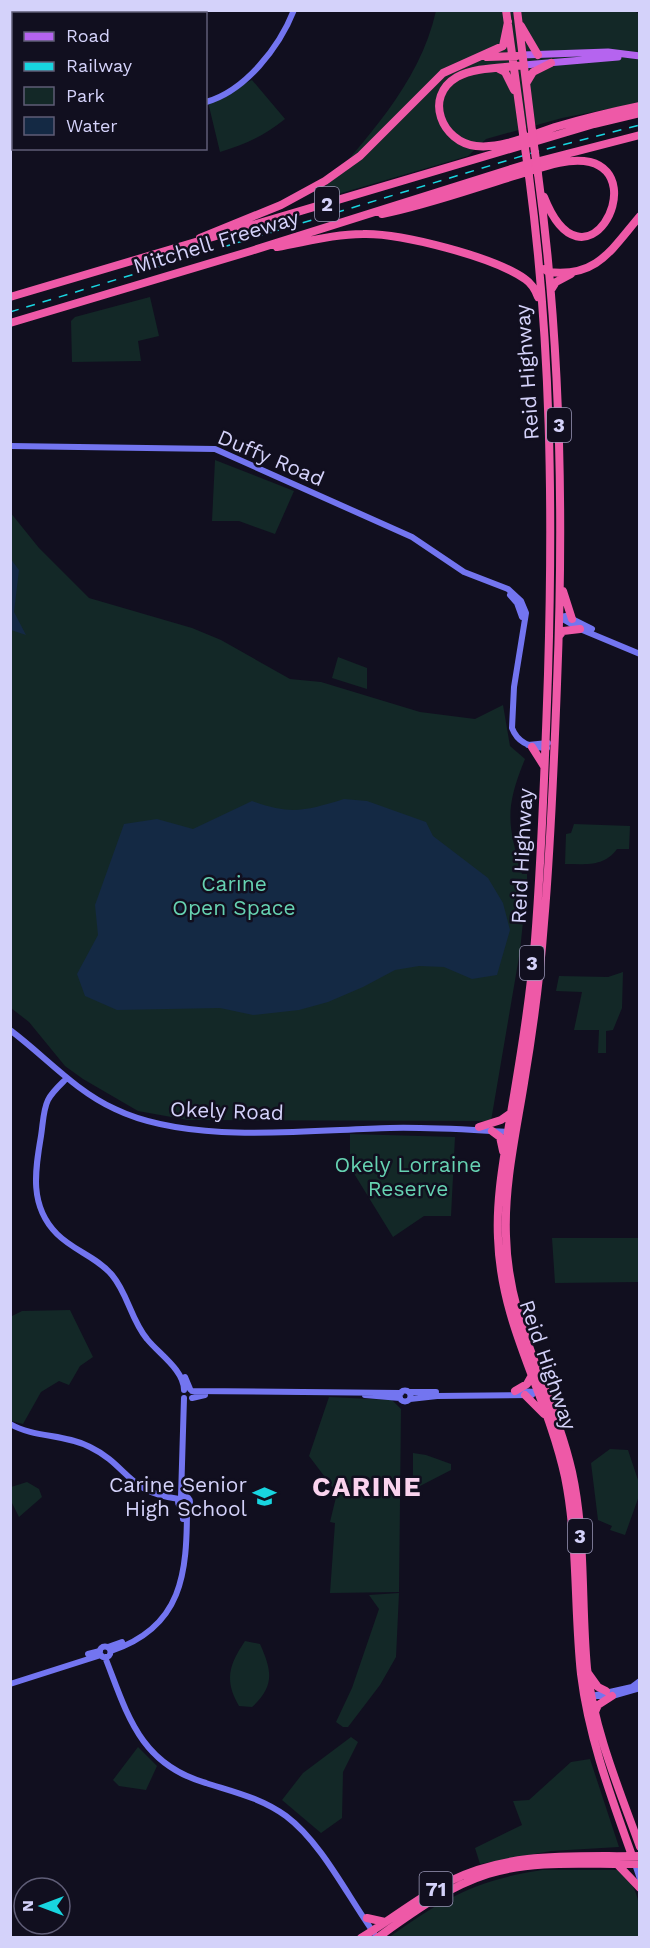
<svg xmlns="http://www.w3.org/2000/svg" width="650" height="1948" font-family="'Work Sans',sans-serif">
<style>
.green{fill:#132827}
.water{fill:#142944}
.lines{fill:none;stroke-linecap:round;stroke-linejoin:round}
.secondary{stroke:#7375f0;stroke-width:6}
.primary{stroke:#b564ef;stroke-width:7}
.highway{stroke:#ee59a7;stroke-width:8}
.rail{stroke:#18d5e0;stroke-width:1.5;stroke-dasharray:9 8;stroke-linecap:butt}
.highway-bridge{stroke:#ee59a7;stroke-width:8}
.labels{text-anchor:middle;stroke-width:5;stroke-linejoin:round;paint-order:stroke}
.shield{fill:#110f1f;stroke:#9a98b8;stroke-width:1.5}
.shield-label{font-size:20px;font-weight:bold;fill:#d4d2fa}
.street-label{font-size:21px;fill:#d4d2fa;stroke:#110f1f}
.park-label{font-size:21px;fill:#66d2b2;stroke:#110f1f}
.poi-label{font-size:21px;fill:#d4d2fa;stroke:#110f1f;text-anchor:end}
.district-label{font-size:27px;font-weight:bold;letter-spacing:1.5px;fill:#fad3ee;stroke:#110f1f}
</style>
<rect width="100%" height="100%" fill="#110f1f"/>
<path class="green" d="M633,10L639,14V103L562,118L486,139L468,156L321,199L316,198C364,140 419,86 436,11Z
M252,80L285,119C264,136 246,144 220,152L208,102Z
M150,297L159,336L138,341L141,361L72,362L71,321L75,317Z
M215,460L294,491L275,534L239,521H212Z
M10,512L39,548L89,598L192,628L221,640L290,679L321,682L420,712L475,719L503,705L510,746L525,759C505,808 507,823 522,874H527V882L520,951L491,1121L188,1120L138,1111L83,1079L65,1066L29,1022L11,1008Z
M338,657L367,668V689L332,678Z
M574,824L630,826L629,849H617C604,867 586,864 565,864L566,834L571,833Z
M623,972L622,1008L613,1030L606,1031V1053H598L599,1030H574L582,992L556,991L559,976L608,977Z
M350,1134L455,1137L451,1216H424L393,1237L350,1167Z
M552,1238H639V1282L555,1283Z
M70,1310L93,1357L80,1366L69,1385L59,1381L41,1392L23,1424L11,1421L10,1317L22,1311Z
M329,1397L392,1400L401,1409L399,1592L330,1593L335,1523L330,1522L337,1493L309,1456Z
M610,1449L628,1450L639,1483L640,1493L625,1535L610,1530L612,1526L598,1520L591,1463Z
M413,1453L426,1455L451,1464V1470L420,1486L413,1485Z
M27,1482L39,1489L42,1497L19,1517L11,1501V1487Z
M399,1593L396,1657L380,1685L348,1727H343L336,1722L352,1688L379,1609L369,1595Z
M245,1641L260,1644C272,1671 275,1686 252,1707L239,1706C224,1680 229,1665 245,1641Z
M351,1737L358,1742L343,1772L342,1818L321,1833L282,1800L303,1773Z
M138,1747L157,1766L146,1790L119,1786L113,1780Z
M590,1759L619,1847L551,1851L480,1864L475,1848L522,1825L513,1801L529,1800L571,1762Z
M542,1870H619C643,1892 639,1907 639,1937L388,1938C442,1899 476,1880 542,1870Z"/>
<path class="water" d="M10,558L19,570L14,612L26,635L11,630Z
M344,799L367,801L426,822L433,836L488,878L503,903L510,930L497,975L472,979L444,967L419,966L395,970L363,987L328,1002L299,1010L253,1015L220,1008L117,1010L85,996L77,974L98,935L95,905L124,824L157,819L193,829L252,801C291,815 305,811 344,799Z"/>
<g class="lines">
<path class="secondary" d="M22,10L25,14
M206,102C245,91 279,48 294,10
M10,446L215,449L412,537L464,572L508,589L521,601L526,613L514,687L512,728C518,744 532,748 547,748
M510,595L517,603L522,617
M559,617L580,629L640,654
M559,617L566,616L592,629
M528,745L548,743
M10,1030C46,1057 74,1090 115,1109C189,1145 307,1130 390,1128C431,1127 471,1130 512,1132
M66,1079C60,1085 52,1092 48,1100C43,1110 43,1124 41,1136C35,1171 29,1206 57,1234C74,1251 97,1257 112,1275C128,1294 131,1320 147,1339C159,1354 184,1370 184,1390
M185,1377L190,1389
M399.5 1396a5.5 5.5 0 1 1 11 0a5.5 5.5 0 1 1-11 0Z
M192,1391L401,1393
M515,1391L538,1392
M409,1392H436
M365,1395L400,1398
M192,1398L205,1395
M410,1399L437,1396L532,1395L538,1389
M10,1424C35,1438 65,1434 90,1447C129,1466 126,1492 179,1499
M178 1502a6 6 0 1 1 12 0a6 6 0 1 1-12 0Z
M181,1497L184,1398
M182,1507L183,1519
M99.5 1652a5.5 5.5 0 1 1 11 0a5.5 5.5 0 1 1-11 0Z
M108,1647L122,1642
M111,1651C183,1627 187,1573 187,1507
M88,1654L100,1651
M105,1657C127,1713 139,1764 206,1783C234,1792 261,1798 286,1816C322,1843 348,1897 374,1933
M10,1684L101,1655
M592,1696L632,1687L640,1681
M593,1696H612L640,1688
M635,1864L640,1879"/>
<path class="primary" d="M522,55L608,52L640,56
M524,65L618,57"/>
<path class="highway" d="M506,10L523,134
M517,10L532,131
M521,26L538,55
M487,57L517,56
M524,65C503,68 475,67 457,77C423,97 442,142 476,146C502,149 531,135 555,127C583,119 611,112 640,106
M499,69L505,72L514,90
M527,82L533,72L551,63
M538,174C561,343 564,513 557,684C554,764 551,843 544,923C540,977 533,1030 524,1083C516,1133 504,1185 506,1236C508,1325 553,1389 572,1472C586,1536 581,1603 587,1668C594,1730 619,1789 640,1847
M529,176C551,342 553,507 548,674C545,763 542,851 535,940C530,1000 520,1060 510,1119C504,1158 496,1198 498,1238C501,1328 547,1393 565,1477C578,1541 574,1609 581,1674C589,1740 613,1802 635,1864
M382,214C427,205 471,189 514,176C538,169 565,157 590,162C650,177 584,298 544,197
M200,238L281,205L325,181L360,156L443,73L503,46L508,22
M277,247C306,242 334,234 363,234C401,233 494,257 525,279C531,283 535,289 538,297
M545,269L548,272C597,278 611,250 640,216
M551,290L556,282L571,274
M10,297L594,124L640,113
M10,323L251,251L524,165L640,135
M563,591L572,619
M559,636L563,631L580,629
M532,747L544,766
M479,1127L501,1120L511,1113
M492,1131L500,1137L503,1151
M515,1391L527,1384L531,1377
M525,1395L544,1414
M588,1673L598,1687L606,1691
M595,1712L598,1705L612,1696
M618,1865L640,1888
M367,1918L385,1922
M361,1938C392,1919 419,1897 450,1881C510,1851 575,1857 640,1856
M377,1938C412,1913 447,1887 488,1874C537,1859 588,1865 638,1864"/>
<path class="rail" d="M10,312L535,152L640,125"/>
<path class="highway-bridge" d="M532,131L538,174
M523,134L529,176"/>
</g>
<defs>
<symbol id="school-bare" viewBox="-9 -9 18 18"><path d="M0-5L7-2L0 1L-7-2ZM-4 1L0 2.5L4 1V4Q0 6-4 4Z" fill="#18d5e0" stroke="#110f1f" stroke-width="2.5" paint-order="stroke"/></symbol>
</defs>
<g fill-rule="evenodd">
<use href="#school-bare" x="248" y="1480" width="33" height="33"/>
</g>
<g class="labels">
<g class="shield">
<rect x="315" y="187" width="24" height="34" rx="4.5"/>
<rect x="547" y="408" width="24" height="34" rx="4.5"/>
<rect x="520" y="946" width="24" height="34" rx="4.5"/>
<rect x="568" y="1519" width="24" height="34" rx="4.5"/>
<rect x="419.5" y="1872" width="33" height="34" rx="4.5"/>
</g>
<g class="shield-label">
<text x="327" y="211">2</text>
<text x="559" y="432">3</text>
<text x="532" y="970">3</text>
<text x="580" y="1543">3</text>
<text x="436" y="1896">71</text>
</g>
<g class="street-label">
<text transform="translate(216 242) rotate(-17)" y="7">Mitchell Freeway</text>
<text transform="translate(527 372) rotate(-94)" y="7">Reid Highway</text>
<text transform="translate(271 458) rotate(23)" y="7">Duffy Road</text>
<text transform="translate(522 856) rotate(-87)" y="7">Reid Highway</text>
<text transform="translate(227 1111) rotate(2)" y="7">Okely Road</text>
<text transform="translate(548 1365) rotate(71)" y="7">Reid Highway</text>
</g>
<g class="park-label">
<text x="234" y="891">Carine<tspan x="234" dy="24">Open Space</tspan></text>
<text x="408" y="1172">Okely Lorraine<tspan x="408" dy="24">Reserve</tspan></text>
</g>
<g class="poi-label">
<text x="247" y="1492">Carine Senior<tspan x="247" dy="24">High School</tspan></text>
</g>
<g class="district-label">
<text x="367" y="1496">CARINE</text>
</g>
</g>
<rect width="650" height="1948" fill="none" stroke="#d4d2fa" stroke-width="24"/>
<rect x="12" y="12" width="195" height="138" fill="#110f1f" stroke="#5f5d77" stroke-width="1.5"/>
<rect x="24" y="32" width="30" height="9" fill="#b564ef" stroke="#5f5d77" stroke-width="1.5"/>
<text x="66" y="42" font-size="18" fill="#d4d2fa">Road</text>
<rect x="24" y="62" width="30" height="9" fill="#18d5e0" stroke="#5f5d77" stroke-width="1.5"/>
<text x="66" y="72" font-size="18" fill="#d4d2fa">Railway</text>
<rect x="24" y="87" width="30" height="18" fill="#132827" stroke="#5f5d77" stroke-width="1.5"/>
<text x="66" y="102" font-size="18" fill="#d4d2fa">Park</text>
<rect x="24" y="117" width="30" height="18" fill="#142944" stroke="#5f5d77" stroke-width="1.5"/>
<text x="66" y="132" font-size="18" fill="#d4d2fa">Water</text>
<g transform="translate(42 1906) rotate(270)"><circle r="28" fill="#110f1f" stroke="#5f5d77" stroke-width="1.5"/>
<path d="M0-4.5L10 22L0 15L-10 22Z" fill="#18d5e0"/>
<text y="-9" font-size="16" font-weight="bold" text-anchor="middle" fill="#d4d2fa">N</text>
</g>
</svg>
